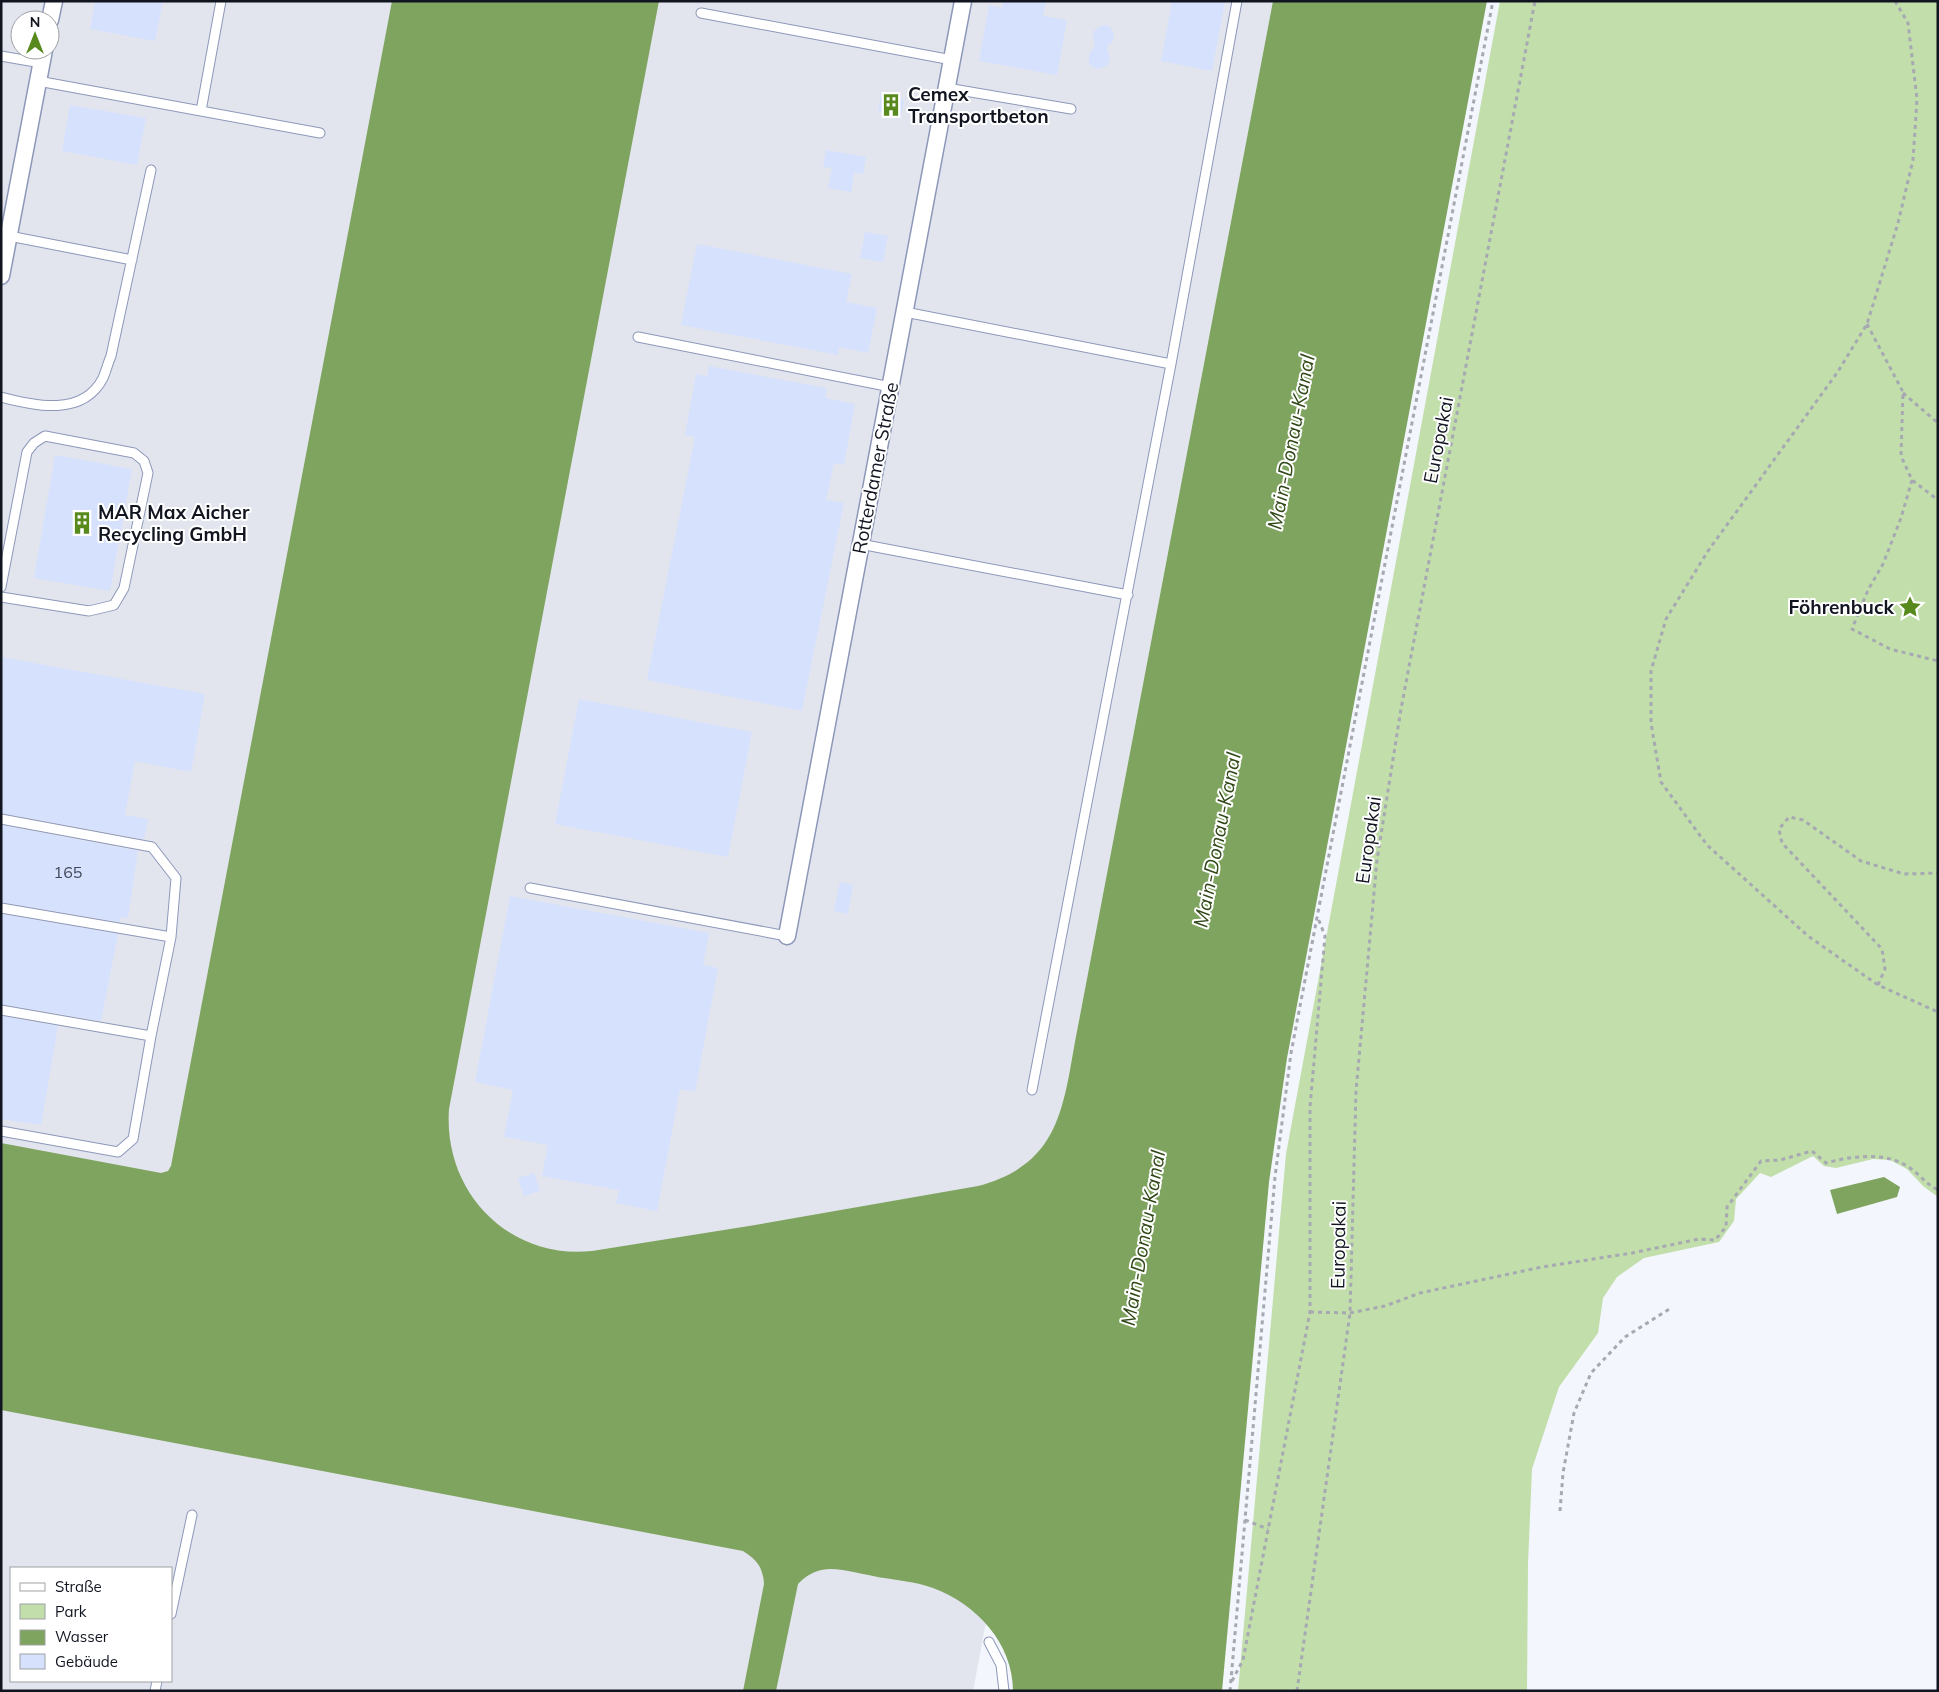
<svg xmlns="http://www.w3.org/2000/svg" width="1939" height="1692" font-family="Mulish,sans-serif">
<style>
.built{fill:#e2e5ee;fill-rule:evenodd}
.green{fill:#c2deab}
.water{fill:#7fa45f}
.building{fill:#d6e1fe}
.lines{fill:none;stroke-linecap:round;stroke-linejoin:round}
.lane-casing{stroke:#8d98b9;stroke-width:11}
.street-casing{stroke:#8d98b9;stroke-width:19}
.path{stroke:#a6a9b1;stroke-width:3;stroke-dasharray:4 4;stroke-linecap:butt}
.lane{stroke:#fff;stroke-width:9}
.street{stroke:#fff;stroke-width:16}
.labels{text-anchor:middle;stroke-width:4;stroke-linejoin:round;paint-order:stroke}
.number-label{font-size:16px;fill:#424858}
.poi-label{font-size:19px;font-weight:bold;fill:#111520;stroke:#fff;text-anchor:start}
.street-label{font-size:19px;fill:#111520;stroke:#fff}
.water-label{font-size:20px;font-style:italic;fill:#304817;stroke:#fff}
</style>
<rect width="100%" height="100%" fill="#f3f6fd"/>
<path class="built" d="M1,1H1273L1065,1094L986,1622L973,1691H1ZM20,20H50V50H20ZM11,1568H171V1681H11Z"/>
<path class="green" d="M1500,1H1938V1197L1923,1186L1907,1169L1890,1160L1873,1159L1836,1168L1824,1166L1813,1156L1771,1177L1760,1173L1736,1199L1734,1221L1719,1242L1644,1258L1617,1277L1603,1298L1598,1333L1559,1387L1532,1469L1528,1564L1527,1691H1238L1286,1154Z"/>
<path class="water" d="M392,1H659L449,1109C443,1192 509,1260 592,1251L749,1226L978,1186C1065,1163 1063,1100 1078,1026L1273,1H1487L1287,1058L1269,1182L1222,1691H1013C1013,1643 976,1604 933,1588C915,1581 892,1580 873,1576C843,1571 821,1560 798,1584L776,1691H743L764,1584C763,1567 757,1560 743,1551L1,1410V1143L161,1173L168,1171L171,1166Z
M1884,1177L1900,1187L1897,1197L1837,1214L1830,1190Z"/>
<path class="building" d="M95,1H163L155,41L90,29Z
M1003,1H1046L1043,16L1067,20L1057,75L979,61L989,5L1002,8Z
M1172,1H1225L1212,71L1161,61Z
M1104,25L1109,26L1113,31L1114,36L1113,41L1107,47L1110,59L1108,64L1105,67L1096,69L1089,64V55L1095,45L1093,36V32L1100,26Z
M881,95L904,100L901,116L878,111Z
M70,105L146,118L137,165L62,151Z
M826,150L866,157L863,174L854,172L851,192L828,188L832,168L823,167Z
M865,232L888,236L883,262L860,258Z
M697,244L852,274L846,302L877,308L868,353L839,347L838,355L681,325Z
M709,366L827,388L825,398L855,404L844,465L834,463L826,500L844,503L802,711L647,680L695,437L685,435L696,374L707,376Z
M55,455L132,469L110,591L34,578Z
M1,657L205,694L191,772L135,761L125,815L148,819L144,839L1,813Z
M579,699L752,732L728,857L555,824Z
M1,825L138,851L128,918L121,917L120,922L1,902Z
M840,882L853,885L848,914L834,911Z
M510,896L709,933L703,965L718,968L695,1092L680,1089L657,1211L616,1203L619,1190L542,1176L548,1145L504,1137L513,1090L475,1082Z
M1,914L118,934L101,1021L1,1004Z
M1,1016L58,1026L41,1125L1,1119Z
M534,1173L540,1191L524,1196L518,1178Z"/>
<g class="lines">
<defs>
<path id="lane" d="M701,13L952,60
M1,56L41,63
M38,81L320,133
M947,88L1071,109
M201,111L221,1
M9,236L132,260
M905,312L1171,364
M638,337L891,387
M1,397C35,406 83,417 103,378C106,371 108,363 111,356L151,170
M860,544L1128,595
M1,587L27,452L34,443L45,436L134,453L144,461L148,473L124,588L114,605L89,611L1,597
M1,819L152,847L176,878L171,937L151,1036L133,1139L118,1152L1,1131
M530,888L787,936
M1,908L171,937
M1,1010L151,1036
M1032,1090L1171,364L1237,1
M171,1614L192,1515
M989,1642L1001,1665L1004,1691
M155,1691L157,1681"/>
<path id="street" d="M50,20L54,1
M1,276L44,50
M787,936L963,1"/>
</defs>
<use href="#lane" class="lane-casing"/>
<use href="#street" class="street-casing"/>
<path class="path" d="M1895,1L1908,23L1917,99L1913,160L1898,223L1867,324L1837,373L1708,551L1666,619L1651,671V723L1661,782L1707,845L1808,936L1878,985L1938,1012
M1867,324L1903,392L1901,456L1912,480L1938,500
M1903,393L1938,423
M1912,480L1901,518L1883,564L1868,590L1852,629L1890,649L1938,661
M1878,985L1885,969L1882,949L1782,843L1779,829L1789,817L1803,820L1861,861L1904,874L1938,873
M1310,1312L1350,1313L1385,1306L1420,1293L1542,1267L1632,1253L1699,1239L1715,1240L1726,1227L1727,1207L1761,1161L1780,1160L1812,1151L1826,1163C1851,1156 1887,1151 1910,1168C1920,1175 1926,1184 1938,1190
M1560,1511L1563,1473L1574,1413L1591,1373L1625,1337L1671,1308
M1245,1520L1268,1529
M1232,1681L1243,1660L1310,1312V1107L1325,936L1318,918
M1230,1691L1275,1177L1291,1053L1493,1
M1297,1691L1350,1313L1356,1091L1377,860L1401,709L1535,1"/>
<use href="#lane" class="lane"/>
<use href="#street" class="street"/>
</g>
<defs>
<symbol id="building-bare" viewBox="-9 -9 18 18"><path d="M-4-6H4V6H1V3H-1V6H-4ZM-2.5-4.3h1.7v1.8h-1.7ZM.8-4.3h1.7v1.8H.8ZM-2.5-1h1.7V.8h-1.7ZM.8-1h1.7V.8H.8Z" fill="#58891d" stroke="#fff" stroke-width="2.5" paint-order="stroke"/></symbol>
<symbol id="sight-bare" viewBox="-9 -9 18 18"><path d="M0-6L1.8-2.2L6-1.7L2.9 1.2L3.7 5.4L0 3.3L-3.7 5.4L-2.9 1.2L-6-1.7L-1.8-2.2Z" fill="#58891d" stroke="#fff" stroke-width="2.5" paint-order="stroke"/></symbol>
</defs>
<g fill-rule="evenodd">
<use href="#building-bare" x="875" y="89" width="32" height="32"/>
<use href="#building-bare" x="66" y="507" width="32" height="32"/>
<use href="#sight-bare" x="1894" y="591" width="32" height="32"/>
</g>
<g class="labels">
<g class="number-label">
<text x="68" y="878">165</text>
</g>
<g class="poi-label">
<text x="908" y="101">Cemex<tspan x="908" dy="22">Transportbeton</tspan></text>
<text x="98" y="519">MAR Max Aicher<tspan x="98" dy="22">Recycling GmbH</tspan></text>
<text x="1894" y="614" text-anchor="end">Föhrenbuck</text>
</g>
<g class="street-label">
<text transform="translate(1438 440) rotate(-79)" y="7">Europakai</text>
<text transform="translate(875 468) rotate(-79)" y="7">Rotterdamer Straße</text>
<text transform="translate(1368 840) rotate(-82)" y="7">Europakai</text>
<text transform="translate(1338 1245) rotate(-89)" y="7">Europakai</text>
</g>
<g class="water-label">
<text transform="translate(1291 442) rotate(-79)" y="7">Main-Donau-Kanal</text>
<text transform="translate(1217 840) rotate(-79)" y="7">Main-Donau-Kanal</text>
<text transform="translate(1143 1238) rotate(-80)" y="7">Main-Donau-Kanal</text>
</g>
</g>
<rect width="1939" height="1692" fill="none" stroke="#111520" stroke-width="5"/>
<rect x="10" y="1567" width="162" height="115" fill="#ffffff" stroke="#a0a1a6"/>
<rect x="20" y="1583" width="25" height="8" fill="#ffffff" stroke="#a0a1a6"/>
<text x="55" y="1592" font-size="15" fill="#111520">Straße</text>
<rect x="20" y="1604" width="25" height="15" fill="#c2deab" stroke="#a0a1a6"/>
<text x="55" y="1617" font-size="15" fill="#111520">Park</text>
<rect x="20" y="1630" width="25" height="15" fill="#7fa45f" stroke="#a0a1a6"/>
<text x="55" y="1642" font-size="15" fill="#111520">Wasser</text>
<rect x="20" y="1654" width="25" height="15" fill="#d6e1fe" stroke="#a0a1a6"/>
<text x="55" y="1667" font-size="15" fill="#111520">Gebäude</text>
<g transform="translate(35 35)"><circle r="24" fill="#ffffff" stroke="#a0a1a6"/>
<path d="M0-4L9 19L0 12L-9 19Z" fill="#58891d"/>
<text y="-8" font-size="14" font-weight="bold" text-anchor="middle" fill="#111520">N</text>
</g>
</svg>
